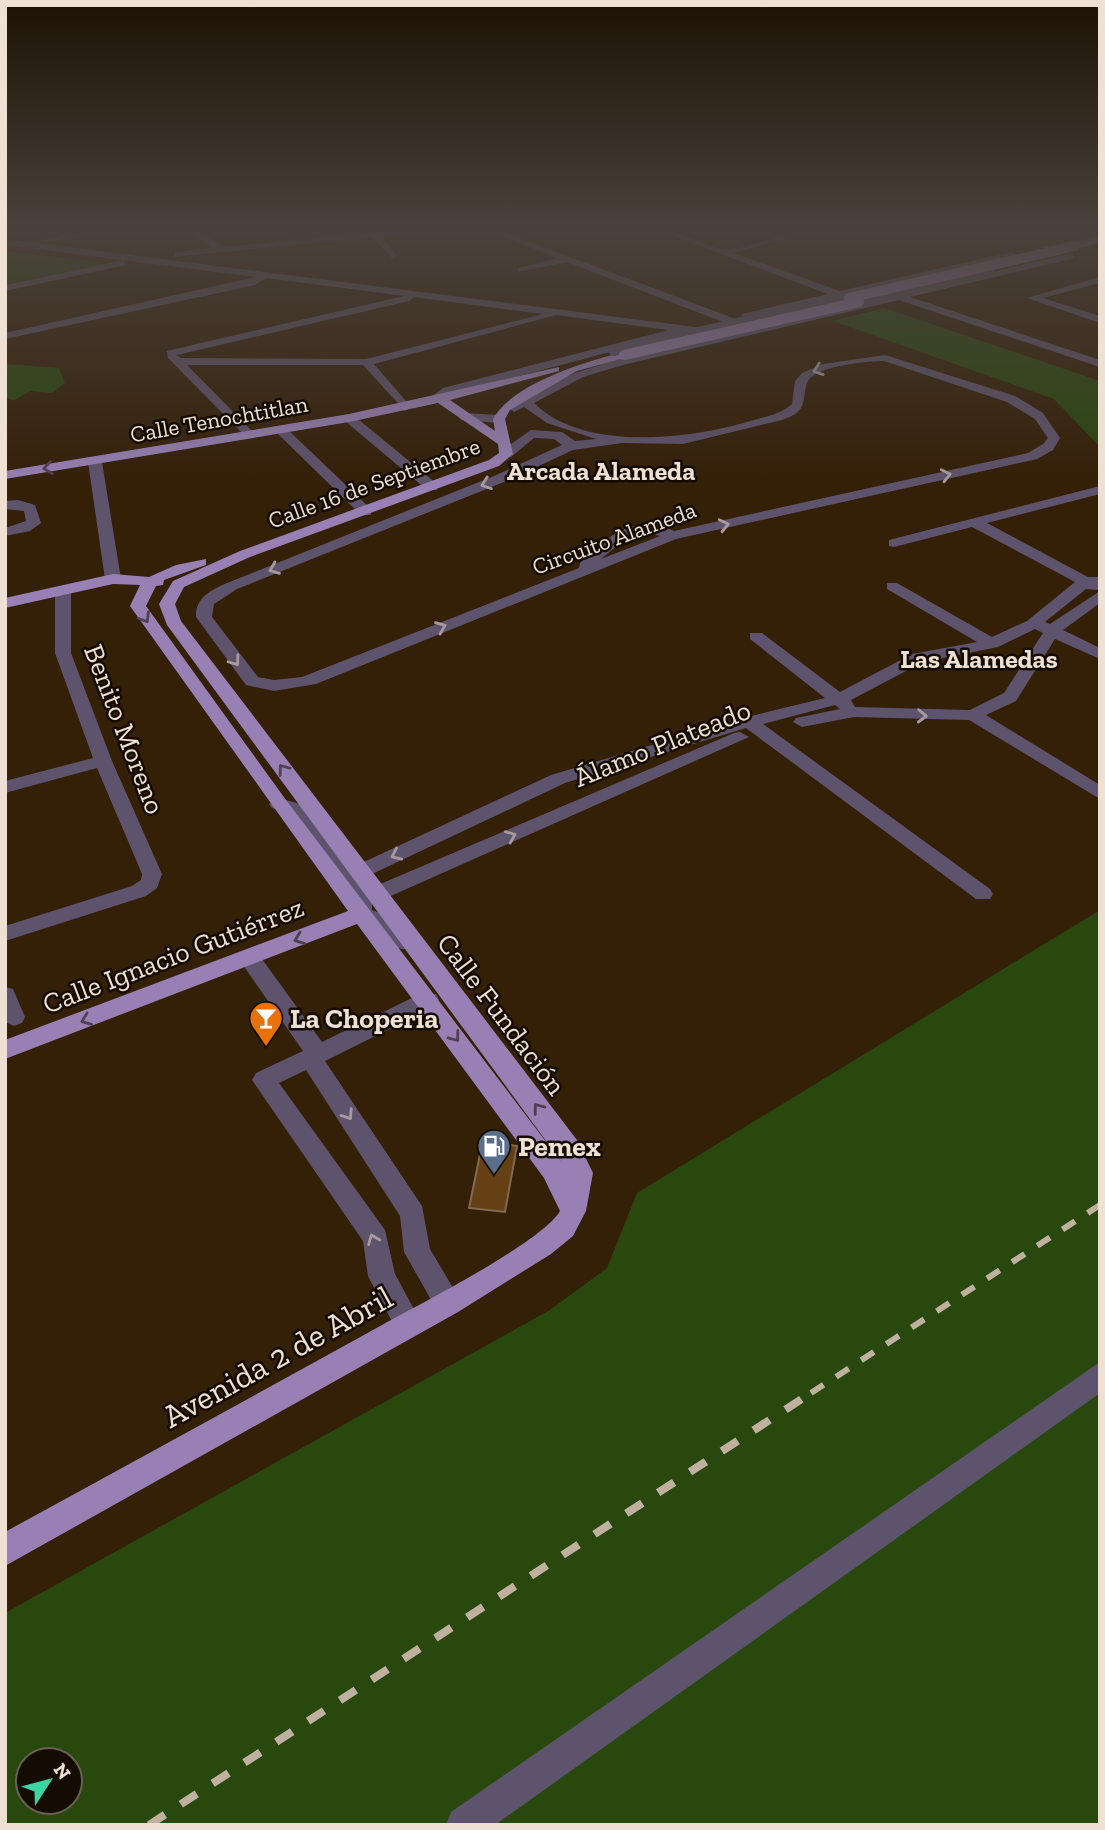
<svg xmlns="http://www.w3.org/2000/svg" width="1105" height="1830" font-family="'Zilla Slab',serif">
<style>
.green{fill:#29480e;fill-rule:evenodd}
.building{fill:#664015;stroke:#826950;stroke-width:2}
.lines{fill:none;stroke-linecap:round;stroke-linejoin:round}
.minor{fill:#5e536c;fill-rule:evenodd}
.major{fill:#9880b5;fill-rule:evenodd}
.rail-far1{stroke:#c0b0a0;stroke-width:6;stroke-dasharray:15 15;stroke-linecap:butt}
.rail{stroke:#c0b0a0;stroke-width:8;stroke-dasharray:19 19;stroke-linecap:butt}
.minor-bridge{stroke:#5e536c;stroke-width:10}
.major-bridge{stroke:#9880b5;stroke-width:10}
.oneway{stroke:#a69a9f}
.oneway2{stroke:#4f4053}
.labels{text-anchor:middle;stroke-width:5;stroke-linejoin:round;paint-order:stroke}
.far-street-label{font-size:23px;fill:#eee0d2;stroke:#140b03}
.far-quarter-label{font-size:26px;font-weight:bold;fill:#eee0d2;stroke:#140b03}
.street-label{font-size:28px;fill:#eee0d2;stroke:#140b03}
.poi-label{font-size:28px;font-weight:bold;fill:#eee0d2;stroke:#140b03;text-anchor:start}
.near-street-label{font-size:33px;fill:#eee0d2;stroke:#140b03}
</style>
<rect width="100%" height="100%" fill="#341f07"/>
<path class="green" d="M5,251L108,263L5,284Z
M884,308L1100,381V447L1054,399L833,321Z
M5,364L59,368L65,383L52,393L31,391L14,400L5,398Z
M1100,910V1825H5V1613L550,1310L607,1268L637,1193ZM28,1760H70V1802H28Z"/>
<path class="building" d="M483,1140L517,1146L505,1212L469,1208Z"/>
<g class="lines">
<path class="minor" d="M83,231H102L45,243L40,240Z
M186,231H196L225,247L374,231H410L381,236L397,255L392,258L372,237L173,257L176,252L213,248Z
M489,231H501L757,327L1072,253L1075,258L910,297L1100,360V367L899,300L623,365L583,377L534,403C583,452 688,439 747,422C763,417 780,415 792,404L795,381L802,373L823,364L885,355L1015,396L1043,413L1060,438L1053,450L1037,459L676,539L316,684L274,691L246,685L196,617C195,598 211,590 227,583L494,476L562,445L554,439L534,438L511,457H501V451L531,430L562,432L575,441L596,439L547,423L524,407L514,412L508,408L518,401L517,394L527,396L575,373L616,360L712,337L679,331L678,334L451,394L444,402H436L434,395L443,388L669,330L556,315L374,364L411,407L405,411L363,365H187L253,432V438L248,439L168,358L167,351L404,296L266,278L255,285L5,339V333L256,277L5,245V239L688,326L727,334L744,330L567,262L518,272V268L557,258ZM414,297L543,314L366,359L180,358L177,355L409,301ZM884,361L1007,402L1035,419L1048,438L1043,444L1028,453L674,531C633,513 609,536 580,563L579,568L302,677L274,680L258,677L212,617L214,604L237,589L504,482L573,450L622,443L683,444L782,420C808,411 801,404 807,383C812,366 869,361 884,361ZM645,532L660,536L601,559L629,536Z
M660,231C683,229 701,247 723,249C744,251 787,231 814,231L733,253L840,291L1012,252L1017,255L746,319L741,316L742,314L828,294Z
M1100,236V242L1047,250L1042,247Z
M123,260L126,265L5,291V285Z
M1100,277V283L1043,298L1100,316V323L1027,298Z
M465,413L499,415L505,419L499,423L461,420L459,417Z
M345,415H353L437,484V490H427L345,421Z
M277,427H285L371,509V515H361L277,433Z
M95,458L102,462L121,579L113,584L105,579L88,462Z
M1100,486V494L987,523L1088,577H1100V590L1086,589L1045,622L1050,624L1100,591V603L1063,630L1100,648V659L1055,639L1016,701L986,715L1100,785V799L969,720L854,717L802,727L793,722L796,718L840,709L835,705L763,724L990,889L993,894L990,899H976L746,728L565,783L370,875L371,880L378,885L734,733L740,732L749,737L384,899L372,900V910C391,917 403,925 414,943L411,948C392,954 391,936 378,928C371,924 362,922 355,919L350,886L341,880L290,813L272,808L269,804L279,798L304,805L353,867L551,775L743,718L825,698L750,639V633H762L840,692L912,654L977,642L887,589V583H897L992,637L1027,621L1075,582L972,527L894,547L889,546V540ZM1035,629L1043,633L1004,693L970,710L855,707L851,700L923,662L998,647Z
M18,500L35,505L41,523L30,531L5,536V528L26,521L24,511L5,509V501Z
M63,585L71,590V653L112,761L162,874L157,888L146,896L5,941V926L132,886L141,880L142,874L97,768L5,793V781L93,758L55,653V590Z
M249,950L257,952L322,1042L420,994H436L439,1000L436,1006L325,1061L422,1206L430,1249L462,1303L458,1312L448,1316L438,1312L404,1252L400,1216L306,1070L279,1083L385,1230L395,1274L422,1324L418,1333L408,1337L398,1333L368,1276L363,1241L252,1080L256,1073L303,1051L238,958L241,952Z
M5,987L13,989L25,1017L22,1023L14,1026L5,1022Z
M1100,1362V1393L495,1825H446L451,1812Z"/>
<path class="major" d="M1100,237V243L1075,249L1070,246Z
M624,352L628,353V357L577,371L510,410L505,419L513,454L499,466L250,557L184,587L175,604L181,621L577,1140L593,1173L586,1211L573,1236L551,1254L458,1312L5,1566V1532C131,1463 257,1394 382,1325C420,1304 542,1242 560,1211L544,1178L357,924L5,1059V1040L348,911L130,606L140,585L113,584L5,608V598L113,574L149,577L176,565L206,559V565L164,580L163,585L156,586L146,606L286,800L563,1164L167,625L159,604L173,581L240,551L489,460L499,453L498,444L438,403L349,422L5,479V471L349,414L559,367V371L450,400L495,431L493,419C512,384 586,361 624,352Z"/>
<path class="rail-far1" d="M811,1393L1100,1205"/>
<path class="rail" d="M149,1825L814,1391"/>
<path class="minor-bridge" d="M859,302L989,271
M614,351L849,298"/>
<path class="major-bridge" d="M849,298L1075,246
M624,355L859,302"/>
</g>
<defs><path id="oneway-chevron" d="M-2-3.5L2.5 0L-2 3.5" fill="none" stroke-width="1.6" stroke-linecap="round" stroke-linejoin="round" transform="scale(1.75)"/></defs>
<g class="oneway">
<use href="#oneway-chevron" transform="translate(818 370) rotate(161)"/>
<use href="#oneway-chevron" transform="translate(946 475) rotate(-13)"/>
<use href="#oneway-chevron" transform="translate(486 484) rotate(160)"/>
<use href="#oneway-chevron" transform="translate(724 525) rotate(-13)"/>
<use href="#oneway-chevron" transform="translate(274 569) rotate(158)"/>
<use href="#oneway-chevron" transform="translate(441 627) rotate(-22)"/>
<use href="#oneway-chevron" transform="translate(235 661) rotate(54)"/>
<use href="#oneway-chevron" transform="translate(922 716) rotate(2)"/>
<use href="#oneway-chevron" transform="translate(511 836) rotate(-23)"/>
<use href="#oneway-chevron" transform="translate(396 855) rotate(155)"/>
<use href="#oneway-chevron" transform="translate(348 1115) rotate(57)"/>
<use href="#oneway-chevron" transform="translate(373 1239) rotate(-112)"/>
</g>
<g class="oneway2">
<use href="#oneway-chevron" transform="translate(48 468) rotate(172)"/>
<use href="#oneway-chevron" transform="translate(145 618) rotate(58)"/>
<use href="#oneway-chevron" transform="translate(283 769) rotate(-127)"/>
<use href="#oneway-chevron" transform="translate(299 939) rotate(159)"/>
<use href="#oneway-chevron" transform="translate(86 1020) rotate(159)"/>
<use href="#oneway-chevron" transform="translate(455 1037) rotate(53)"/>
<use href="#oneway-chevron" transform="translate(538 1108) rotate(-127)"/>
</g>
<linearGradient id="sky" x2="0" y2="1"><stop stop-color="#1d1104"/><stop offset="0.47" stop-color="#4a423c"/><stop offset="1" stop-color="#4a423c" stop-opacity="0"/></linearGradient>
<rect width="1105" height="487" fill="url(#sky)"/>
<defs>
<symbol id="bar-pin" viewBox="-11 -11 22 30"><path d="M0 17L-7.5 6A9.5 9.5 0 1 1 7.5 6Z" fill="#e8710a" stroke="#140b03"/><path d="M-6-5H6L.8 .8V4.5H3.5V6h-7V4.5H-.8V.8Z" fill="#fff"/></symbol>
<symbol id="fuel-pin" viewBox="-11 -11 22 30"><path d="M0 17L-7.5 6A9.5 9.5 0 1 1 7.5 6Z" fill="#5c6f8a" stroke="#140b03"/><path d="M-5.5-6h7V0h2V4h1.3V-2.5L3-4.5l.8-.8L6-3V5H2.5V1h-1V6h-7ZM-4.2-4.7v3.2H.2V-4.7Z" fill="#fff"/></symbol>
</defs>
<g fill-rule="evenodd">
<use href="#bar-pin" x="247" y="999" width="38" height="52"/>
<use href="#fuel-pin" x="475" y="1127" width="38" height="52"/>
</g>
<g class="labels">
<g class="far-street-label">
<text transform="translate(219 419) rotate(-10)" y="8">Calle Tenochtitlan</text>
<text transform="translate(374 483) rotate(-20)" y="8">Calle 16 de Septiembre</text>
<text transform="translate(614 538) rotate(-20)" y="8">Circuito Alameda</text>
</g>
<g class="far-quarter-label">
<text x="601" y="480">Arcada Alameda</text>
<text x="979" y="668">Las Alamedas</text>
</g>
<g class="street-label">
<text transform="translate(125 729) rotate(69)" y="10">Benito Moreno</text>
<text transform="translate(662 743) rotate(-22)" y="10">Álamo Plateado</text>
<text transform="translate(173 955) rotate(-21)" y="10">Calle Ignacio Gutiérrez</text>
<text transform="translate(502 1014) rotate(53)" y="10">Calle Fundación</text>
</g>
<g class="poi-label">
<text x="290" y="1028">La Choperia</text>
<text x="518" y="1156">Pemex</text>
</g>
<g class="near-street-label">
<text transform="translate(277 1356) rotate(-29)" y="12">Avenida 2 de Abril</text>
</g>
</g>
<rect width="1105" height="1830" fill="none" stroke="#eee0d2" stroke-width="14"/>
<g transform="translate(49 1781) rotate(54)"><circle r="33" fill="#140b03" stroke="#6b6056" stroke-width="2"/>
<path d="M0-5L12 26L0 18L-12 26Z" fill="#3dd4a3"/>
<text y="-10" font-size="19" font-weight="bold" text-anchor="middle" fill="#eee0d2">N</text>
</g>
</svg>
